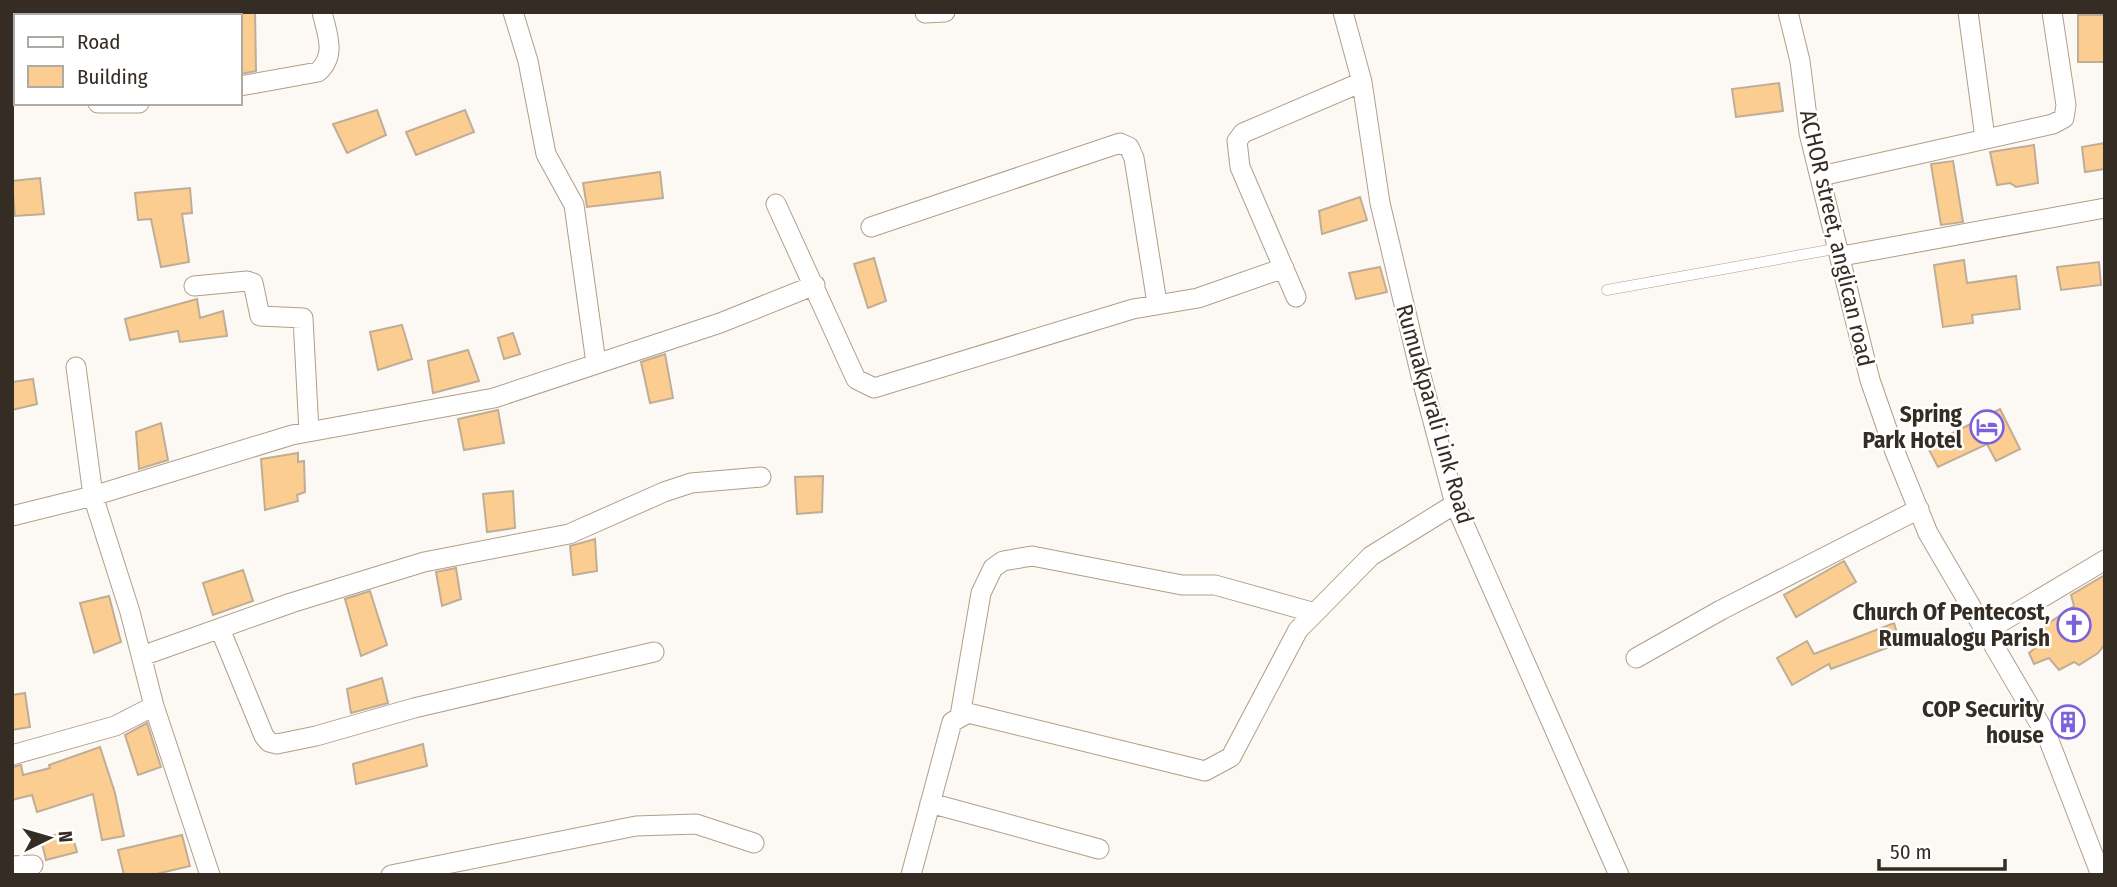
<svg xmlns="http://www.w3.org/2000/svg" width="2117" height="887" font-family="'Fira Sans Condensed',sans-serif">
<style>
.building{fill:#fccd91;stroke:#c0ad95;stroke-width:2}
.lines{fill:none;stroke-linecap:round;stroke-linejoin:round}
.service-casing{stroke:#b19e87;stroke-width:11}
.minor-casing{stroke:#b19e87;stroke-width:21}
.service{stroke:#fff;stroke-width:10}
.minor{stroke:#fff;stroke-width:19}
.labels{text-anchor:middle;stroke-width:5;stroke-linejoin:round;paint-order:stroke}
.street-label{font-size:23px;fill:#352d24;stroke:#fff}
.poi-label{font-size:23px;font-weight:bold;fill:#352d24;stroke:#fff;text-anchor:end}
</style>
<rect width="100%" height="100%" fill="#fcf8f3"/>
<path class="building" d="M240,12H255L256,71L240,74Z
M2078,15H2105V62H2078Z
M1779,83L1783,111L1736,117L1732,89Z
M377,110L386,135L347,153L333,124Z
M465,110L474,132L416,155L406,132Z
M2105,143V169L2085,172L2082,147Z
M2034,145L2038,183L2016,187L2010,183L1997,185L1990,152Z
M1953,161L1963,222L1941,225L1931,164Z
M660,172L663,198L587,207L583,183Z
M40,178L44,214L15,216L12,181Z
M190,188L192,213L182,214L189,262L161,267L151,219L138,220L135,193Z
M1360,197L1367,220L1322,234L1319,211Z
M874,258L886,301L868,308L854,264Z
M1964,260L1967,283L2016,276L2020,309L1972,315L1973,323L1943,327L1934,265Z
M2099,262L2101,285L2061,290L2057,267Z
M1380,267L1387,292L1356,299L1349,273Z
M197,299L200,318L223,311L227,336L180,342L178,331L130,340L125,319Z
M402,325L412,359L378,370L370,332Z
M513,333L520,354L504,359L498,338Z
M468,350L479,381L433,393L428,361Z
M665,354L673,398L650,403L641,362Z
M33,379L37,404L12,410V382Z
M2000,409L2020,449L1996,461L1987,444L1938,467L1927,446Z
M498,410L504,443L464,450L458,419Z
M161,423L168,460L139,469L136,432Z
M298,453V462L304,461L305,492L297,495L298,501L265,510L261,459Z
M823,476L822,512L797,514L795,477Z
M513,491L515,528L487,532L483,494Z
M595,539L597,571L573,575L570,546Z
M1844,561L1856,582L1796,617L1784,595Z
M456,568L461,599L442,606L436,572Z
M243,570L253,601L213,615L203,583Z
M2105,575V644L2098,653L2079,665L2074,662L2059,670L2049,658L2034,664L2029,653L2040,644L2034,633L2074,606L2071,595Z
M370,591L387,645L361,656L345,599Z
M109,596L121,642L94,653L80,603Z
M1894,623L1900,643L1831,669L1829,664L1792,685L1777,658L1807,641L1814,654Z
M382,678L388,703L351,713L347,689Z
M25,693L30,727L12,730V695Z
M2069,717L2077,728L2066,738L2056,728Z
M147,723L161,767L138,775L125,735Z
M423,744L427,766L356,784L353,764Z
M100,747L115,793L124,836L102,840L93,794L37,812L32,795L12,800V767L21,765L23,775L50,768L49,765Z
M71,831L77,852L46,860L41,839Z
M182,835L190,866L152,875H124L118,850Z"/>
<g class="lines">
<defs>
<path id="service" d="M1607,290L1840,248"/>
<path id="minor" d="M513,12L528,61L546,154L574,205L596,363
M1343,12L1362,82L1380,203L1421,376L1455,504L1619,875
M1788,12L1800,61L1809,133L1870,380L1895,452L1928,533L2048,738L2101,875
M1968,12L1985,138
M925,13L945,12
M12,75L16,76
M240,86L318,72C337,55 327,34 322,12
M98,103H139
M1821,176L2053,124L2064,118L2066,105L2052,12
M776,204L856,379L874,388L1133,309L1198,298L1284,268
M871,227L1120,143L1129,147L1134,158L1157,303
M1842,256L2105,208
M194,286L247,281L253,283L260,316L303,318L309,432
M1296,297L1240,167L1237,141L1243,133L1362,82
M76,367L93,496L130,612L154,706L210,875
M12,516L93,496L292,435L494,398L720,323L815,285
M220,629L264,736L269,742L277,744L316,736L414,708L654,652
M1986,631L2105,560
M142,656L291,603L424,562L569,534L664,492L691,483L761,477
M1636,658L1721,610L1919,509
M960,716L981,593L993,568L1003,561L1032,556L1182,585H1215L1315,613
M12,755L115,726L154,706
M930,803L1099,849
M12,866L33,865
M391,875L636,826L696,824L754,843
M911,875L952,722L968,713L1205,771L1231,757L1298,630L1371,556L1455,504"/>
</defs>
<use href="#service" class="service-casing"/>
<use href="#minor" class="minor-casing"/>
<use href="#service" class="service"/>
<use href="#minor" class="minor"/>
</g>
<defs>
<symbol id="hotel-ring" viewBox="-11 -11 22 22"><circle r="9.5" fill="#fff" stroke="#7b61dc" stroke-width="1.5"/><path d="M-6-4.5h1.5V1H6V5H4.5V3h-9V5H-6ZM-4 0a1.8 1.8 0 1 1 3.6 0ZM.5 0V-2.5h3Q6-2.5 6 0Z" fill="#7b61dc"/></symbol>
<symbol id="church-ring" viewBox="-11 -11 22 22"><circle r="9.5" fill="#fff" stroke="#7b61dc" stroke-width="1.5"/><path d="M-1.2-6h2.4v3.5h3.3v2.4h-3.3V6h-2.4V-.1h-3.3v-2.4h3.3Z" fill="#7b61dc"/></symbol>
<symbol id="building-ring" viewBox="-11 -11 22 22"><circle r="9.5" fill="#fff" stroke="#7b61dc" stroke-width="1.5"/><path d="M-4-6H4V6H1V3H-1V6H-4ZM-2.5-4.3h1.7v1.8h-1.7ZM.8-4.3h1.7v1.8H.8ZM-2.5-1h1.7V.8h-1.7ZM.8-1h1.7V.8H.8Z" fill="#7b61dc"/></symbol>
</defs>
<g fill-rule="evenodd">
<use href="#hotel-ring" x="1968" y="408" width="38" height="38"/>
<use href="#church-ring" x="2055" y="606" width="38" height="38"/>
<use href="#building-ring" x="2049" y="703" width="38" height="38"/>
</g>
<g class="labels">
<g class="street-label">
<text transform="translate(1837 238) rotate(77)" y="8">ACHOR street, anglican road</text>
<text transform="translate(1435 414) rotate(74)" y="8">Rumuakparali Link Road</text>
</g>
<g class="poi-label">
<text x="1962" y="422">Spring<tspan x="1962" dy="26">Park Hotel</tspan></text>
<text x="2050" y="620">Church Of Pentecost,<tspan x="2050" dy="26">Rumualogu Parish</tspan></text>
<text x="2044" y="717">COP Security<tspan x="2044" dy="26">house</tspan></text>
</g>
</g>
<rect width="2117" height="887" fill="none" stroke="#352d24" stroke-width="28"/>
<rect x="14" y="14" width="228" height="91" fill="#ffffff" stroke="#aeaba7" stroke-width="2"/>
<rect x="28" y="37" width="35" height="10" fill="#ffffff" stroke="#aeaba7" stroke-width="2"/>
<text x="77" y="49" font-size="21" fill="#352d24">Road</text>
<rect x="28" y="66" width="35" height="21" fill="#fccd91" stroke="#aeaba7" stroke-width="2"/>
<text x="77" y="84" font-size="21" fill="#352d24">Building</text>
<g transform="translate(49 838) rotate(85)" stroke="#ffffff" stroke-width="5" paint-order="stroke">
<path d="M0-5L12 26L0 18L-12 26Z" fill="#352d24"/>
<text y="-10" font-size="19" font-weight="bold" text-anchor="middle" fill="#352d24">N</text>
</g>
<path d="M1879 859v10h126v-10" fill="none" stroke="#352d24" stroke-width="3.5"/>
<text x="1890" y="859" font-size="21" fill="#352d24" stroke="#ffffff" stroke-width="5" paint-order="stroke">50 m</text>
</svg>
